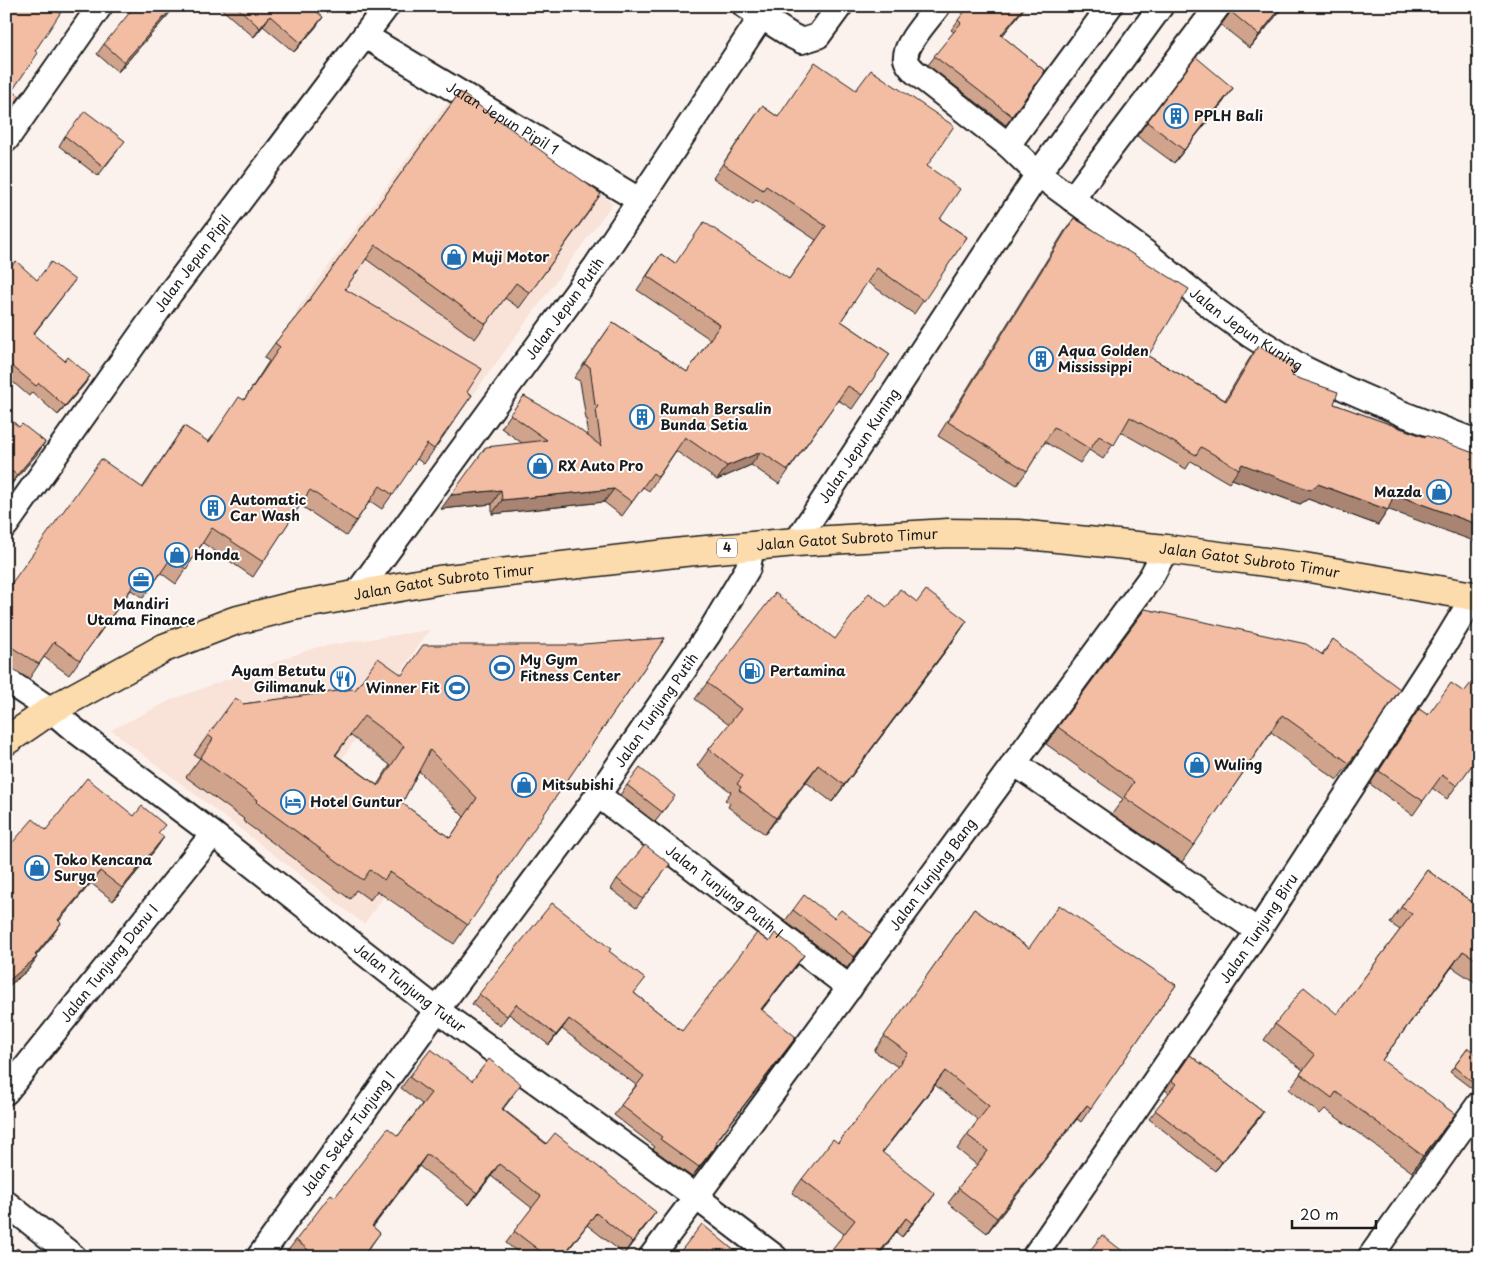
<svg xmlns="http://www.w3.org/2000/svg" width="1485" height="1263" font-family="'Playpen Sans',sans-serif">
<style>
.built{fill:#f9e2d7}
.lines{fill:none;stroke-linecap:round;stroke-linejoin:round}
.street-casing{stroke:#1c1c1c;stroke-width:28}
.highway-casing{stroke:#1c1c1c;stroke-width:31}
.street{stroke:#fff;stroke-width:24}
.highway{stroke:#fcdcac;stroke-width:28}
.wall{fill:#d0a38c;stroke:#1c1c1c;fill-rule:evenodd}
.shaded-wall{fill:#a98472;stroke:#1c1c1c}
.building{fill:#f2bda3;stroke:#1c1c1c;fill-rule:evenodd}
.labels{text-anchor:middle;stroke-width:4;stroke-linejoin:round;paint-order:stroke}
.shield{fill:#fff;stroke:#606060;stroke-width:1}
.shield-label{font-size:12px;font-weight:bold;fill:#1c1c1c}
.poi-label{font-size:14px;font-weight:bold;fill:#1c1c1c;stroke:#fff;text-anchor:start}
.street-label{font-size:14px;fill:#1c1c1c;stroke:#fff}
</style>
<rect width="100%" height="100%" fill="#fcf2ed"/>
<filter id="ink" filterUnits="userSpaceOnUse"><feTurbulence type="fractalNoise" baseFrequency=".02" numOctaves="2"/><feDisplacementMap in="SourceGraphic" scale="10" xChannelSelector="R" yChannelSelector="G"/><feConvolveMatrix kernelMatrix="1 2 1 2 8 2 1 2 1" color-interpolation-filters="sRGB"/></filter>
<g filter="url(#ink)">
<path class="built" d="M449,101L613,203L462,410L295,312Z
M429,630L336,768L428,837L364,924L111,730L173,699L317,647Z"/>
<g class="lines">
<defs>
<g id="street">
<path d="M745,6L792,36L802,41L818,36L840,6"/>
<path id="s1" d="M938,6C930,17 903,46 906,59C907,64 912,69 915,72L1008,145L1038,174L1146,253L1214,309L1250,335L1301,367L1346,389L1401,413L1479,443"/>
<path id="s2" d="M365,36L639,200"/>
<path d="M6,140L100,6"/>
<path d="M1008,145L1110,6"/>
<path d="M1072,199L1218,6"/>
<path id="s3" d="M6,525L171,292L387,6"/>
<path id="s4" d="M796,542L1038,174L1161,6"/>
<path id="s5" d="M357,593L596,266L762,16"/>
<path id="s6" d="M6,680L51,710L72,728L213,834L437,1010L696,1197L775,1257"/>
<path d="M1014,763L1258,931"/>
<path id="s7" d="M598,795L850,988"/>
<path id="s8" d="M6,1092L213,834"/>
<path d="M6,1203L74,1257"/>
<path id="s9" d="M259,1257L437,1010L598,795L708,635L748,568L752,546"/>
<path id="s10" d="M651,1257L696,1197L1151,577L1166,549"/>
<path id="s11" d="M1034,1257L1258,931L1446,642L1466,609L1473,595"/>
<path d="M1370,1257L1479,1104"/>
</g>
<g id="highway">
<path id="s12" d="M6,741L51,710L164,648L234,621L293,606L439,580L684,552L796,542L948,533L1018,534L1166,549L1304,567L1479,597"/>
</g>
</defs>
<use href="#street" class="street-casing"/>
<use href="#highway" class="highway-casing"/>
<use href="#street" class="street"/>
<use href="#highway" class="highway"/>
</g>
<path class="wall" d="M176,6L118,72L97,54L104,44Z
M218,6H310L316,27L294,52L263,26L254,37Z
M969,6H1026L1002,36L1045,71L1006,125L928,65L954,32L951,30Z
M1231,6H1284L1250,48L1221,25L1230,13Z
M460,92L591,209L519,308L505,298L475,339L366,259L345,289L467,392L472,395L424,464L417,459L382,509L370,501L346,536L300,505L253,577L203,543L176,584L161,573L143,598L131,590L69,675L44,657L29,679L6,665V591L143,487L184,426L208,442L244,400L269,361L264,358L275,343L305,306Z
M1224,101L1174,163L1137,136L1147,122Z
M762,106L778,117L927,166L940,219L967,237L914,314L867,282L841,321L890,354L852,409L838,400L779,484L751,465L717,480L676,451L649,491L643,487L622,516L604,502L492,514V504L441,509L522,443L501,428L524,396L588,436L586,423L588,420L586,419L580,381L574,378L613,322L687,372L710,339L637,290L661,254L675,264L789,279L816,240L756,200L753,204L713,178Z
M65,136L118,150L98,176L59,146Z
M1074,218L1148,356L1225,400L1248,361L1258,346L1292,376L1334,404L1424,437L1425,435L1388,510L1378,525L1308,499L1300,504L1232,479L1229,483L1191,461L1186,469L1121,432L1103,459L1089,450L1080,463L1045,442L1027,471L1017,485L938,436L1064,232Z
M6,272L37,280H75L33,335L65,361L90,376L84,385L58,415L32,392L29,396L6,376Z
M6,416L19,427L45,442L37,454L9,487L6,485Z
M887,607L956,637L832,802L806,782L765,834L728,807L730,803L725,800L731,792L697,766L709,749L729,725L695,699L707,683L835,639Z
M665,638L454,944L377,891L370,900L356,890L350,899L243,821L244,819L186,777L200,758L194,755L208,735L243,704L355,690L402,675L582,645ZM350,735L390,765L377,785L336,755ZM419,771L464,817L450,838L402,803Z
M1333,639L1359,751L1347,768H1346L1337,780L1271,732L1182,862L1112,814L1123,799L1046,744L1058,727L1322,654Z
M1419,709L1479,755L1447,799L1432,788L1413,815L1370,784Z
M627,785L668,805L655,822L620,795Z
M134,816L164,837L155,850L113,901L91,883L59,921L61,923L52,936L36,956L37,957L28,970L6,988V850L46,830Z
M670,864L636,908L611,889L617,879Z
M1427,870L1479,907V985L1452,967L1382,1060L1443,1130L1412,1172L1325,1109L1320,1114L1289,1090L1303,1070L1264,1040L1275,1024L1337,1014L1400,930L1390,923Z
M974,909L1029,948L1176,985L1081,1122L1077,1119L987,1233L948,1203L977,1165L957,1149L978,1120L935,1085L882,1153L925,1208L902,1237L896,1232L878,1257H827L844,1234L792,1193L802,1179L838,1143L898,1067L874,1051Z
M793,910L834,918L872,934L847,968L785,921Z
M609,951L634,993L682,1031L797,965L762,1010L789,1047L715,1143L710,1154L692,1177L653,1149L655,1147L614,1115L636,1085L562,1029L549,1045L509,1014L500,1026L472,1004L479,994Z
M1468,1048L1479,1077L1471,1088L1450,1072Z
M1190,1055L1263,1112L1257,1121L1215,1171L1149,1119L1169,1093L1165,1090Z
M409,1077L472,1081L513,1096L503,1109L648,1223L624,1254L587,1225L563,1257H524L506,1243L532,1208L491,1176L469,1205L419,1166L373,1227L380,1233L363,1257H294L287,1252L296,1240L335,1197L398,1136L422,1104L401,1088Z
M1479,1228V1235L1475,1232Z"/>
<path class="shaded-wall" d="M174,6H176L118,72L124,62Z
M1025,6H1026L995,45L1001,35Z
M1282,6H1284L1250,48L1259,35Z
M270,16L263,26L254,37L260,28Z
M323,17L316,27L294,52L301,43Z
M1233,88L1224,101L1174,163L1184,150Z
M90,376L84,385L58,415L65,406Z
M45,442L37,454L9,487L17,475Z
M761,452L751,465L717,480L727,466Z
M1242,464L1318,484L1388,510L1378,525L1308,499L1300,504L1232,479Z
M614,489L604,502L492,514L502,500Z
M501,490L492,504L441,509L451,495Z
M1394,494L1479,525V543L1384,508Z
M967,621L956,637L832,802L844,785Z
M818,765L806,782L765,834L776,818Z
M164,837L155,850L113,901L122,888Z
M100,871L91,883L49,933L58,920Z
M61,923L52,936L30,963L37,957L28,970L6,988V983L35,955Z
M1463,951L1452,967L1370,1076L1382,1060Z
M804,955L797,965L754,1019L761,1009Z
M569,1019L562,1029L549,1045L556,1035Z
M796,1037L789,1047L708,1153L715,1143Z
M945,1071L935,1085L872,1166L882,1152Z
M1087,1105L1077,1119L987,1233L997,1218Z
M1263,1112L1257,1121L1215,1171L1222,1162Z
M1455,1114L1443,1130L1412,1172L1423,1156Z
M717,1144L710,1154L692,1177L699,1167Z
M427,1154L419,1166L364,1238L372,1226Z
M499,1164L491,1176L469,1205L477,1193Z
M935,1194L925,1208L902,1237L912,1223Z
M656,1212L648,1223L624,1254L632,1242Z
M596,1213L563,1257H562Z
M906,1218L896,1232L878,1257H876Z"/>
<path class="building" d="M6,6H65L35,51L38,53L12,91L20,96L6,116Z
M135,6H174L124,62L104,44Z
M236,6H310L323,17L301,43L270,16L260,28Z
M969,6H1025L1001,35L1045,71L1012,116L934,56L961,23L958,20Z
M1234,6H1282L1259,35L1230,11Z
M1196,57L1233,88L1184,150L1147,122Z
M815,62L856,90L871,70L954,126L927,166L960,189L940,219L967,237L924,301L877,268L841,321L890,354L862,395L848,386L788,470L761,452L727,466L685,437L658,477L653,473L632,502L614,489L502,500L501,490L451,495L486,447L547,440L510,414L524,396L568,421L601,446L596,409L598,406L595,405L590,367L584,364L613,322L687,372L720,325L647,276L661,254L675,264L704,222L789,279L826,226L766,186L763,190L723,164L762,106L778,117Z
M460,92L601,194L530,293L516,283L486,324L376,245L345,289L482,369L467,392L472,395L434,449L427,444L393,495L380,486L356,521L310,490L263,562L212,528L186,569L171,558L153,584L141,575L80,660L54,642L39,664L19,652L6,643V591L101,459L143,488L184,426L209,442L239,397L244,400L280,347L275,343L305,306Z
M85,111L125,141L104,167L65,136Z
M1074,218L1189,289L1148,356L1226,401L1258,346L1296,368L1292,376L1338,392L1334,404L1425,437V435L1479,455V525L1394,494L1388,510L1318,484L1310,490L1242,464L1239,469L1201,447L1196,455L1130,417L1114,445L1099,436L1090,449L1054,427L1027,471L948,422Z
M16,261L37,280L51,262L75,280L33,334L65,361L68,357L90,376L65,406L39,383L36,386L12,366L9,369L6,366V272Z
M6,416L19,427L22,424L45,442L17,475L6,467Z
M900,589L917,602L926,590L967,621L844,785L818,765L776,818L739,790L741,787L737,784L743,776L709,749L741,709L707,683L775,593L835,639L869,593L887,607Z
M1145,609L1306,644L1323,655L1333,639L1400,689L1359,751H1358L1349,763L1282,715L1194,845L1124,797L1134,782L1058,727Z
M665,638L468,925L390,872L384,880L370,870L363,880L256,802L258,800L200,758L213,739L208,735L235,698L243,704L353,689L355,690L378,658L402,675L423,645H582L583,644ZM364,716L404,746L378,786L335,755ZM430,750L477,798L450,838L402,803Z
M1478,674L1479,755L1457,786L1442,775L1423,801L1379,771L1419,709L1428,715L1451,683L1464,692Z
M640,768L675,796L662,812L627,785Z
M87,778L134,816L142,806L165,825L158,833L164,837L122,888L100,871L58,920L61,923L35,955L37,957L6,983V850L33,819L46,830Z
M645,845L670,864L643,899L617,879Z
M1427,870L1479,907V961L1463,951L1382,1060L1455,1114L1423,1156L1336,1092L1332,1098L1300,1074L1315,1055L1275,1024L1304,987L1337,1014L1412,914L1401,907Z
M804,895L834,918L841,910L872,934L854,957L793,910Z
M552,903L611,949L609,951L645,979L634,993L682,1031L757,933L769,942L775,933L804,955L761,1009L796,1037L715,1143L717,1144L699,1167L660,1139L662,1137L621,1105L644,1076L569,1019L556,1035L516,1004L507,1016L479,994Z
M1059,905L1176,985L1091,1108L1087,1105L997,1218L958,1188L988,1151L967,1135L989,1106L945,1071L882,1152L935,1194L912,1223L906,1218L876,1257H834L829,1253L855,1220L802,1179L833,1139L838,1143L908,1053L884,1036L974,909L1029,948Z
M1468,1048L1479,1056V1077L1474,1083L1454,1067Z
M431,1049L472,1081L489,1059L521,1084L502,1109L546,1144L555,1133L656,1212L632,1242L596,1213L562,1257H548L514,1231L541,1196L499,1164L477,1193L427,1154L372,1226L380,1233L362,1257H317L296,1240L331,1194L335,1197L388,1128L398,1136L431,1093L409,1077Z
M1190,1055L1263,1112L1222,1162L1155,1110L1176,1084L1172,1081Z
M702,1224L742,1257H676Z
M1102,1235L1130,1257H1085Z
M17,1248L28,1257H10Z
M1226,1250L1235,1257H1220Z"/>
</g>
<defs>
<symbol id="building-ring" viewBox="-11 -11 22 22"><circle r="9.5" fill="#fff" stroke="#1f6fb2" stroke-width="1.5"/><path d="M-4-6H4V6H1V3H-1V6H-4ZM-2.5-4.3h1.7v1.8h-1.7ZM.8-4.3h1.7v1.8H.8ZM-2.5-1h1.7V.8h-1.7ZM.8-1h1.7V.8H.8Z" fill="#1f6fb2"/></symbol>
<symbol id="shop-ring" viewBox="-11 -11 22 22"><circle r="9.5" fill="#fff" stroke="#1f6fb2" stroke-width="1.5"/><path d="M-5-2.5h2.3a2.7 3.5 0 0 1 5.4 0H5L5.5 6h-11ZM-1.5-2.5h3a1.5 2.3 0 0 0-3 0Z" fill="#1f6fb2"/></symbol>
<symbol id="office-ring" viewBox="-11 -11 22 22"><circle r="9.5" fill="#fff" stroke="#1f6fb2" stroke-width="1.5"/><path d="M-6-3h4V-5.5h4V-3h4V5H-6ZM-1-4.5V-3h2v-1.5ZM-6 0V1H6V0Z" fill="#1f6fb2"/></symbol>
<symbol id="stadium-ring" viewBox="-11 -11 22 22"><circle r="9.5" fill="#fff" stroke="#1f6fb2" stroke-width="1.5"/><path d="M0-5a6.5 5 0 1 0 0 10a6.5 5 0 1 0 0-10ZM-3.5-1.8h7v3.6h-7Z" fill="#1f6fb2"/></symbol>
<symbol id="fuel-ring" viewBox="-11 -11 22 22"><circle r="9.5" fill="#fff" stroke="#1f6fb2" stroke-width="1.5"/><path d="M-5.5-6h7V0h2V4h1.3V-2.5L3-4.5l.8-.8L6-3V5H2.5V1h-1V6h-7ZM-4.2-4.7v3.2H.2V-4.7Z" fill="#1f6fb2"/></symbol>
<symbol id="restaurant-ring" viewBox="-11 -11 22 22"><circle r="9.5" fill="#fff" stroke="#1f6fb2" stroke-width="1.5"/><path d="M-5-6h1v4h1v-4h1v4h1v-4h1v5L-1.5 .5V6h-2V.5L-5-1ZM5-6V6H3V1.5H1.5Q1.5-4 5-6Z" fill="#1f6fb2"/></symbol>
<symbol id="hotel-ring" viewBox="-11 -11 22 22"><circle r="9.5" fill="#fff" stroke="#1f6fb2" stroke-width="1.5"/><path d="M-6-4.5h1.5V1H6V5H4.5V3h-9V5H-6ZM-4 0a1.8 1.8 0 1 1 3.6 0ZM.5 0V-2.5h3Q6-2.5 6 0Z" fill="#1f6fb2"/></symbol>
</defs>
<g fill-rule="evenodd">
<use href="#building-ring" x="1162" y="102" width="28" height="28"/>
<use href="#shop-ring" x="440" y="243" width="28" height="28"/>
<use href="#building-ring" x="1027" y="345" width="28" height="28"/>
<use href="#building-ring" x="628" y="403" width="28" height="28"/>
<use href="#shop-ring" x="526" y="452" width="28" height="28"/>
<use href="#shop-ring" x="1425" y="478" width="28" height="28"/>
<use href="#building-ring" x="199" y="494" width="28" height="28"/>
<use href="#shop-ring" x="163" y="541" width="28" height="28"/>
<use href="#office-ring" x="127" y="566" width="28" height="28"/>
<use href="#stadium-ring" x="488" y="654" width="28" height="28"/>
<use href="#fuel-ring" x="738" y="657" width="28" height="28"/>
<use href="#restaurant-ring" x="329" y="665" width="28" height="28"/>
<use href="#stadium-ring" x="443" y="674" width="28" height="28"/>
<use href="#shop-ring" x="1183" y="751" width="28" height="28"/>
<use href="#shop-ring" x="510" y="771" width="28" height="28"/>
<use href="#hotel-ring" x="279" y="788" width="28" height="28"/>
<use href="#shop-ring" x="23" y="854" width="28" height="28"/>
</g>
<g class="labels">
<rect class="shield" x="717" y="538.5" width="20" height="19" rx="4"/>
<g class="shield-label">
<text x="727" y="552">4</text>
</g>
<g class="poi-label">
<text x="1194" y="121">PPLH Bali</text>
<text x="472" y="262">Muji Motor</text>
<text x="1058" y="356">Aqua Golden<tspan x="1058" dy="16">Mississippi</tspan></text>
<text x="660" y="414">Rumah Bersalin<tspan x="660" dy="16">Bunda Setia</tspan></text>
<text x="558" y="471">RX Auto Pro</text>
<text x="1422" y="497" text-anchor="end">Mazda</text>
<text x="230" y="505">Automatic<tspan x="230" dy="16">Car Wash</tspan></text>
<text x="194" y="560">Honda</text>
<text x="141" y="609" text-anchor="middle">Mandiri<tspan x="141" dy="16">Utama Finance</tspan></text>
<text x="520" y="665">My Gym<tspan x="520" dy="16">Fitness Center</tspan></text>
<text x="326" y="676" text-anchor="end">Ayam Betutu<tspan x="326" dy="16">Gilimanuk</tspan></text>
<text x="770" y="676">Pertamina</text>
<text x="440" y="693" text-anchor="end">Winner Fit</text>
<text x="1214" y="770">Wuling</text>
<text x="542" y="790">Mitsubishi</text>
<text x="310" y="807">Hotel Guntur</text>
<text x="54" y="865">Toko Kencana<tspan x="54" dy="16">Surya</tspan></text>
</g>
<g class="street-label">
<text dy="5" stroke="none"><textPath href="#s2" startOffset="160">Jalan Jepun Pipil 1</textPath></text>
<text dy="5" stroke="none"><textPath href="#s3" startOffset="321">Jalan Jepun Pipil</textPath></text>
<text dy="5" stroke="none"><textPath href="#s5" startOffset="352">Jalan Jepun Putih</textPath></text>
<text dy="5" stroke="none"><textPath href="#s1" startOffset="499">Jalan Jepun Kuning</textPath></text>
<text dy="5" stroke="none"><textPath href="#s4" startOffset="115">Jalan Jepun Kuning</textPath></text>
<text dy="5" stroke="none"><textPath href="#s12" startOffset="878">Jalan Gatot Subroto Timur</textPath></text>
<text dy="5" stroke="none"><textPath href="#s12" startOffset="1282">Jalan Gatot Subroto Timur</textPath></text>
<text dy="5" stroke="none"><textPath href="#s12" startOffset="472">Jalan Gatot Subroto Timur</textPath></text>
<text dy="5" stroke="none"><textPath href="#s9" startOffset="676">Jalan Tunjung Putih</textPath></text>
<text dy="5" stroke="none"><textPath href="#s10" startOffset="475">Jalan Tunjung Bang</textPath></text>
<text dy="5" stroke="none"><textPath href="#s7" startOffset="159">Jalan Tunjung Putih I</textPath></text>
<text dy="5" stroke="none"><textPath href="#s11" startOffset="398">Jalan Tunjung Biru</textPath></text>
<text dy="5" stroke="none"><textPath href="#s8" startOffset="165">Jalan Tunjung Danu I</textPath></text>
<text dy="5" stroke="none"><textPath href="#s6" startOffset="508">Jalan Tunjung Tutur</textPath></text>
<text dy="5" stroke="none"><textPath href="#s9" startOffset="152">Jalan Sekar Tunjung I</textPath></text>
</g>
</g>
<rect width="1485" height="1263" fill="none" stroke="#fff" stroke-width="25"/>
<rect x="12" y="12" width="1460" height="1238" fill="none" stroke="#1c1c1c" stroke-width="2" filter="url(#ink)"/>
<path d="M1292 1220v8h84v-8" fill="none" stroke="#1c1c1c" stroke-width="2.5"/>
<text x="1300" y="1220" font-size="15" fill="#1c1c1c" stroke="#ffffff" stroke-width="4" paint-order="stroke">20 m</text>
</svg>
